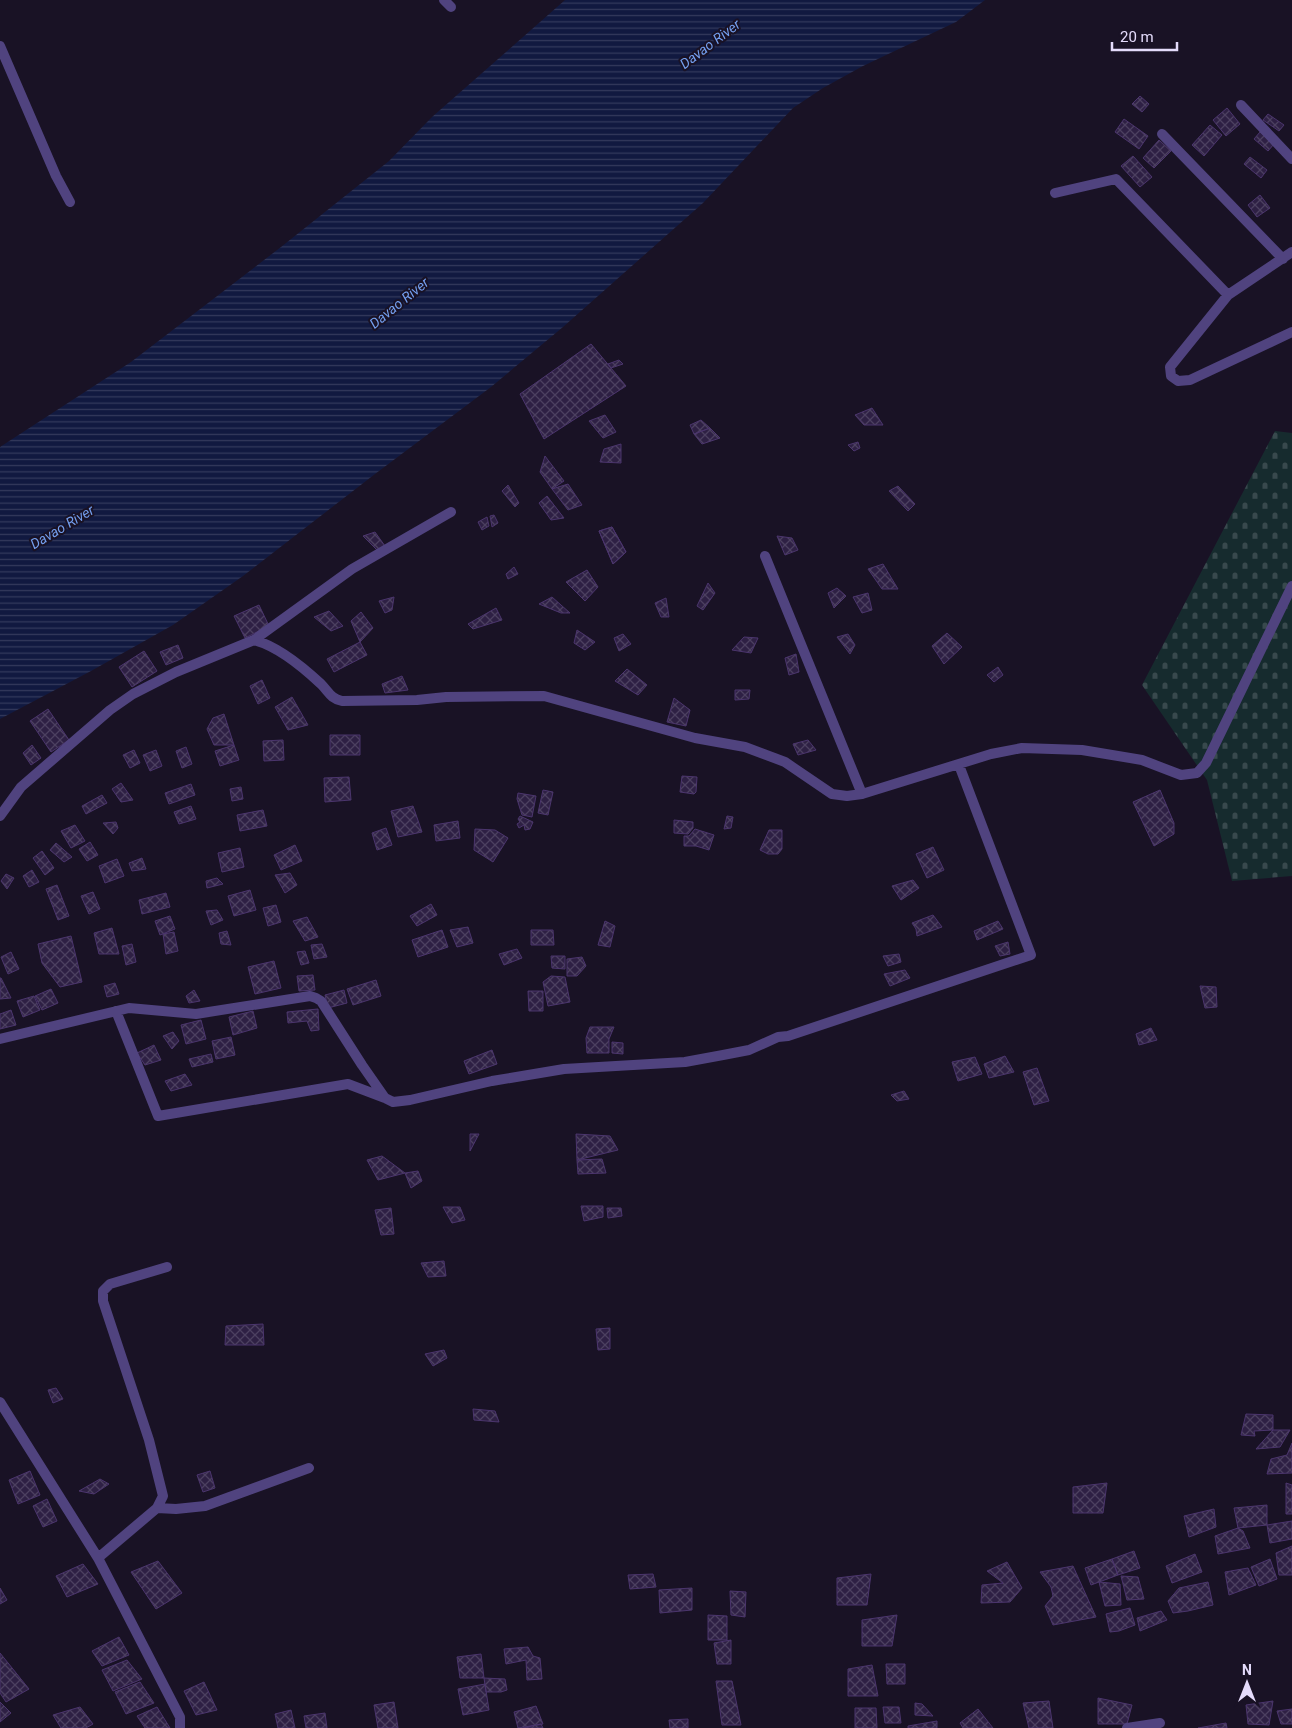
<svg xmlns="http://www.w3.org/2000/svg" width="1292" height="1728" font-family="Roboto,sans-serif">
<style>
.cemetery{fill:url(#cemetery-stones)}
.water{fill:url(#water-rules)}
.building{fill:url(#building-cross-hatch);stroke:#4b356d}
.lines{fill:none;stroke-linecap:round;stroke-linejoin:round}
.minor{stroke:#50437f;stroke-width:10}
.labels{text-anchor:middle;stroke-width:4;stroke-linejoin:round;paint-order:stroke}
.water-label{font-size:14px;font-style:italic;fill:#749fef;stroke:#191225}
</style>
<defs>
<pattern id="cemetery-stones" width="16" height="16" patternUnits="userSpaceOnUse" patternTransform="scale(1.25)"><rect width="16" height="16" fill="#162b2e"/><path d="M2 7V4a2 2 0 0 1 4 0v3zM10 15v-3a2 2 0 0 1 4 0v3z" fill="#38494d"/></pattern>
<pattern id="water-rules" width="6" height="5" patternUnits="userSpaceOnUse" patternTransform="scale(1.25)"><rect width="6" height="5" fill="#111940"/><path d="M0 2.5h6" fill="none" stroke="#343a5c"/></pattern>
<pattern id="building-cross-hatch" width="8" height="8" patternUnits="userSpaceOnUse" patternTransform="scale(1.25)"><rect width="8" height="8" fill="#2e2044"/><path d="M0 0l8 8M0 8l8-8" fill="none" stroke="#4c4060"/></pattern>
</defs>
<rect width="100%" height="100%" fill="#191225"/>
<path class="cemetery" d="M1275,431L1292,433V876L1232,881L1207,780L1142,685Z"/>
<path class="water" d="M565,0H985L956,22L863,66L823,88L793,108L703,203L563,327L491,387L375,474L243,576L173,625L91,671L0,719V447L131,362L281,247L389,161L432,117Z"/>
<path class="building" d="M1140,96L1149,104L1142,112L1132,104Z
M1227,108L1240,124L1226,136L1213,120Z
M1268,114L1284,125L1279,131L1263,120Z
M1124,119L1148,136L1139,149L1115,132Z
M1210,125L1222,135L1204,156L1192,145Z
M1260,132L1274,144L1268,151L1254,139Z
M1159,140L1171,151L1154,168L1143,158Z
M1133,156L1152,177L1140,187L1121,166Z
M1250,157L1267,170L1261,178L1244,164Z
M1260,195L1270,208L1257,217L1248,205Z
M591,344L626,386L544,439L520,394Z
M619,360L623,364L611,368L608,364Z
M872,408L883,425H864L855,415Z
M605,415L616,432L603,438L589,421Z
M701,420L710,428L694,434L690,425Z
M710,428L720,438L702,444L694,434Z
M858,442L860,448L854,451L848,445Z
M621,444V463L600,462L604,449Z
M545,456L564,481L552,489L540,472Z
M568,484L582,505L568,510L552,489Z
M508,485L519,503L515,507L502,491Z
M898,486L915,504L908,511L889,491Z
M547,496L564,518L551,520L539,503Z
M494,515L498,523L492,527L490,516Z
M487,517L489,526L482,530L478,522Z
M612,527L626,552L613,564L599,531Z
M612,527L626,552L613,564L599,531Z
M375,532L385,546L379,552L363,536Z
M777,536L792,538L798,550L785,555Z
M883,564L898,589H882L868,569Z
M514,567L518,574L508,579L506,574Z
M587,570L598,587L585,601L566,582Z
M708,583L715,593L703,610L697,606Z
M837,588L846,596L834,608L828,593Z
M868,593L872,610L862,613L853,597Z
M394,597L392,610L385,613L379,601Z
M552,597L570,613H561L539,604Z
M666,598L669,617H661L655,603Z
M259,605L269,626L245,638L234,616Z
M496,608L502,620L473,629L468,624Z
M329,611L343,626L331,631L314,617Z
M361,612L373,628L360,642L351,621Z
M577,630L595,642L585,650L574,643Z
M947,633L962,647L944,664L932,646Z
M623,634L631,644L619,651L614,638Z
M848,634L855,645L850,654L837,637Z
M744,637L758,638L751,653L732,650Z
M360,642L367,655L334,672L327,659Z
M178,645L183,658L166,665L160,652Z
M144,651L157,671L132,687L119,667Z
M796,654L799,672L789,675L785,658Z
M998,667L1003,675L994,682L987,675Z
M627,669L647,685L638,695L615,681Z
M402,676L408,690L385,693L382,684Z
M262,680L270,698L258,704L250,686Z
M735,690H750L749,699L735,700Z
M292,697L308,725L288,730L275,707Z
M674,698L690,710L686,726L667,722Z
M48,709L69,740L51,752L30,721Z
M224,714L234,745H214L207,729L213,718Z
M330,735H360V755H330Z
M283,740L284,760L264,761L263,741Z
M808,740L816,750L798,755L793,744Z
M32,745L41,758L31,765L23,753Z
M234,745L239,760L220,766L215,751Z
M186,747L192,764L182,768L176,751Z
M134,750L140,763L130,768L123,755Z
M156,750L162,766L150,771L143,755Z
M682,776L697,777L696,792L694,794L680,792Z
M349,777L351,800L325,802L324,778Z
M121,783L133,800L121,802L112,789Z
M191,784L195,795L169,804L165,793Z
M241,787L243,799L232,801L230,789Z
M543,790L553,792L548,815L538,813Z
M1160,790L1174,823V834L1154,846L1133,802Z
M518,793L536,796L532,817L522,815L517,799Z
M102,795L107,803L86,814L82,806Z
M191,806L196,819L179,824L174,812Z
M413,806L422,832L398,837L391,811Z
M263,810L267,826L240,831L237,815Z
M520,816L533,822L530,829L525,830L524,825L519,828L517,824L520,822L518,819Z
M727,816L733,817L731,828L724,829Z
M674,820L693,822V828L688,834L674,833Z
M458,821L460,838L436,841L434,825Z
M116,822L118,828L113,834L103,823Z
M75,825L85,841L71,848L61,831Z
M386,828L392,845L377,850L372,833Z
M475,829L495,830L508,838L493,862L474,850Z
M695,829L714,835L709,850L696,846H684V836H689Z
M769,830H782V849L778,854H768L760,850Z
M90,842L98,855L87,861L79,849Z
M56,843L72,857L64,862L50,850Z
M295,845L302,861L281,870L274,855Z
M933,847L944,870L927,878L916,854Z
M240,848L244,867L222,872L218,853Z
M42,851L54,868L45,875L33,858Z
M142,858L146,869L132,871L129,863Z
M117,859L124,876L105,883L99,866Z
M32,870L39,882L29,887L23,876Z
M290,873L297,885L285,893L275,875Z
M6,874L14,878L7,889L1,881Z
M217,878L223,884L207,888L206,881Z
M913,880L919,888L901,900L892,886Z
M57,885L69,916L58,920L46,889Z
M250,890L256,910L234,916L228,896Z
M93,892L100,909L89,914L81,896Z
M166,893L170,907L142,914L139,900Z
M431,904L437,915L417,926L410,916Z
M276,905L281,922L268,926L263,908Z
M217,910L223,920L211,925L206,911Z
M933,915L942,927L917,936L916,929L912,923Z
M170,916L175,929L160,935L155,921Z
M307,917L318,937L305,941L293,921Z
M605,921L615,926L610,947L598,945Z
M998,921L1003,929L977,940L974,931Z
M468,927L473,943L457,947L450,930Z
M112,928L119,954H99L94,933Z
M442,930L448,947L418,957L412,940Z
M531,930H553L554,945H531Z
M227,931L231,945L221,944L219,933Z
M174,932L178,951L166,954L163,934Z
M71,936L82,982L60,987L42,963L38,944Z
M1008,942L1010,954L1000,956L995,946Z
M132,944L136,962L126,965L122,946Z
M322,944L327,957L314,959L311,945Z
M517,949L522,958L504,965L499,954Z
M305,951L309,963L301,965L297,952Z
M11,952L19,969L8,974L1,957Z
M899,954L901,962L888,966L883,956Z
M551,956H565V969L552,968Z
M582,957L586,966L577,976H567V959Z
M274,961L281,988L255,994L248,967Z
M905,970L910,978L890,986L884,974Z
M313,975L315,990L299,991L297,976Z
M551,976L565,977L570,1002L548,1006L543,982Z
M0,978H1L11,998L0,999Z
M376,980L381,996L353,1005L347,989Z
M115,983L119,994L107,997L104,986Z
M1200,986L1216,987L1217,1007L1205,1008Z
M51,989L58,1003L42,1010L35,996Z
M194,990L200,1001L189,1003L186,996Z
M344,990L347,1003L328,1008L325,995Z
M528,991H543V1011H529Z
M34,996L40,1010L23,1017L17,1001Z
M318,1009L319,1030L311,1031L307,1021L288,1023L287,1012Z
M11,1010L16,1025L0,1029V1014Z
M253,1011L257,1028L233,1035L229,1017Z
M201,1020L206,1039L186,1044L181,1025Z
M590,1027H614L609,1039V1053H587L586,1038Z
M1151,1028L1157,1040L1139,1045L1136,1034Z
M173,1032L179,1041L172,1049L163,1036Z
M231,1037L235,1055L216,1059L212,1041Z
M612,1042L623,1043V1054L612,1053Z
M154,1045L161,1060L145,1065L137,1053Z
M492,1050L497,1064L469,1074L464,1061Z
M211,1054L213,1062L192,1067L189,1059Z
M1005,1056L1014,1072L989,1078L984,1064Z
M975,1057L982,1074L958,1081L952,1062Z
M1037,1068L1049,1101L1034,1105L1023,1072Z
M185,1074L192,1085L171,1091L165,1081Z
M904,1091L909,1099L897,1101L891,1095Z
M470,1134H479L470,1151Z
M576,1134L610,1136L618,1150L577,1160Z
M382,1156L405,1173L378,1180L367,1160Z
M602,1159L606,1173L578,1174L577,1160Z
M418,1171L422,1181L411,1188L405,1173Z
M581,1206H603V1217L584,1221Z
M443,1207H460L465,1220L452,1223Z
M391,1208L394,1234L381,1235L375,1210Z
M607,1208H621L622,1216L608,1218Z
M444,1261L446,1276L428,1277L421,1263Z
M263,1324L264,1345H225L226,1326Z
M610,1328V1349L598,1350L596,1329Z
M444,1350L447,1358L433,1366L425,1354Z
M56,1388L63,1399L53,1403L48,1390Z
M473,1409L495,1411L499,1422L474,1420Z
M1246,1414L1273,1415V1430L1254,1431L1255,1436L1241,1435Z
M1273,1430H1290L1280,1447L1256,1449Z
M1292,1443V1473L1267,1474L1271,1459L1287,1455Z
M30,1471L40,1495L18,1504L9,1480Z
M210,1471L215,1488L203,1492L197,1475Z
M100,1479L109,1484L94,1494L79,1491Z
M1107,1483L1103,1513H1073V1487Z
M1286,1483L1292,1485V1514H1286Z
M47,1499L57,1521L43,1527L33,1506Z
M1267,1505V1525L1238,1528L1234,1508Z
M1214,1509L1216,1527L1189,1537L1184,1516Z
M1292,1521V1539L1270,1543L1267,1525Z
M1238,1528L1243,1531L1250,1548L1218,1554L1215,1536Z
M1292,1546V1575H1279L1276,1553Z
M1134,1551L1140,1568L1118,1575L1112,1559Z
M1195,1554L1202,1572L1172,1583L1166,1566Z
M1112,1559L1118,1575L1091,1585L1085,1568Z
M1270,1559L1277,1579L1259,1586L1251,1567Z
M158,1561L182,1593L156,1609L131,1572Z
M1007,1562L1022,1588L1010,1602L981,1603L982,1585L1003,1583L987,1571Z
M83,1564L98,1584L67,1597L56,1576Z
M1073,1566L1096,1617L1053,1625L1045,1606L1053,1596L1051,1587L1040,1572Z
M1248,1568L1256,1585L1229,1595L1225,1572Z
M653,1574L656,1587L630,1589L628,1575Z
M871,1574L867,1605H837V1578Z
M1121,1576L1138,1577L1144,1599L1127,1600Z
M1099,1582L1120,1584L1121,1605L1105,1606Z
M1208,1582L1213,1605L1188,1611L1173,1613L1168,1601L1179,1588Z
M0,1588L7,1600L0,1604Z
M692,1588V1610L660,1613L659,1590Z
M730,1591L746,1592L745,1617L731,1615Z
M1130,1608L1135,1625L1119,1631L1110,1632L1106,1614Z
M1161,1611L1167,1620L1140,1631L1137,1618Z
M708,1615L727,1616V1640H708Z
M897,1615L892,1646H862V1620Z
M119,1637L129,1655L102,1666L92,1651Z
M731,1640V1664H717L714,1643Z
M528,1647L533,1656L540,1658L542,1679L527,1680L526,1660L506,1664L504,1649Z
M0,1653L29,1689L6,1702L0,1693Z
M481,1654L484,1678H460L457,1657Z
M127,1660L142,1679L113,1691L102,1670Z
M886,1664H905V1684H887Z
M872,1665L878,1696H848V1669Z
M484,1678L505,1679L507,1690L501,1692H486Z
M716,1681H732L741,1725H722Z
M140,1682L154,1703L126,1714L115,1692Z
M204,1682L217,1710L196,1715L184,1691Z
M485,1684L489,1710L463,1715L458,1689Z
M1098,1698L1132,1705L1127,1724H1098Z
M1049,1701L1053,1728H1029L1023,1703Z
M1273,1701L1269,1725L1248,1724L1246,1705Z
M0,1702L11,1713L0,1722Z
M394,1702L398,1728H378L374,1705Z
M915,1703L922,1704L933,1716L915,1715Z
M536,1706L543,1724L518,1728L514,1712Z
M80,1707L93,1724L86,1728H61L53,1715Z
M157,1707L170,1728H145L137,1716Z
M883,1707H899L901,1723H885Z
M855,1708H876L877,1728H855Z
M978,1709L993,1728H963L960,1723Z
M1292,1709V1724H1281L1277,1711Z
M291,1710L295,1728H278L275,1714Z
M325,1713L327,1728H306L304,1716Z
M688,1719V1728H670L669,1720Z
M937,1721V1728H908V1726Z
M1226,1723L1227,1728H1198Z
M541,1724L543,1728H523Z"/>
<g class="lines">
<path class="minor" d="M444,0L451,7
M0,46L56,176L70,202
M1241,105L1292,159
M1162,134L1283,259
M1055,193L1116,179L1228,295
M1292,252L1228,295L1170,367L1171,376L1178,381L1190,380L1292,332
M765,556L862,794
M254,640C277,646 304,668 321,684C329,692 330,698 342,701L417,700L446,697L544,696L695,738L745,747L785,762L832,794L847,796L862,794L991,754L1022,748L1082,750L1142,760L1181,775L1197,773L1206,763L1292,586
M0,816L21,787L110,710L133,694L176,672L254,640L352,569L451,512
M116,1011L158,1116L348,1084L385,1098
M0,1039L129,1008L196,1014L310,996L316,998L321,1001L362,1065L385,1098L393,1102L410,1100L492,1081L564,1069L685,1062L723,1055L749,1050L778,1037L788,1036L1031,955L959,765
M0,1402L98,1558L180,1717V1728
M157,1508L176,1509L205,1506L309,1468
M98,1558L157,1508L163,1496L149,1440L103,1301V1291L110,1284L167,1267
M1127,1728L1160,1723"/>
</g>
<g class="labels">
<g class="water-label">
<text transform="translate(710 44) rotate(-37)" y="5">Davao River</text>
<text transform="translate(399 303) rotate(-39)" y="5">Davao River</text>
<text transform="translate(62 527) rotate(-31)" y="5">Davao River</text>
</g>
</g>
<g transform="translate(1247 1683)" stroke="#191225" stroke-width="4" paint-order="stroke">
<path d="M0-4L9 19L0 12L-9 19Z" fill="#e4dbfb"/>
<text y="-8" font-size="14" font-weight="bold" text-anchor="middle" fill="#e4dbfb">N</text>
</g>
<path d="M1112 42v8h65v-8" fill="none" stroke="#e4dbfb" stroke-width="2.5"/>
<text x="1120" y="42" font-size="15" fill="#e4dbfb" stroke="#191225" stroke-width="4" paint-order="stroke">20 m</text>
</svg>
